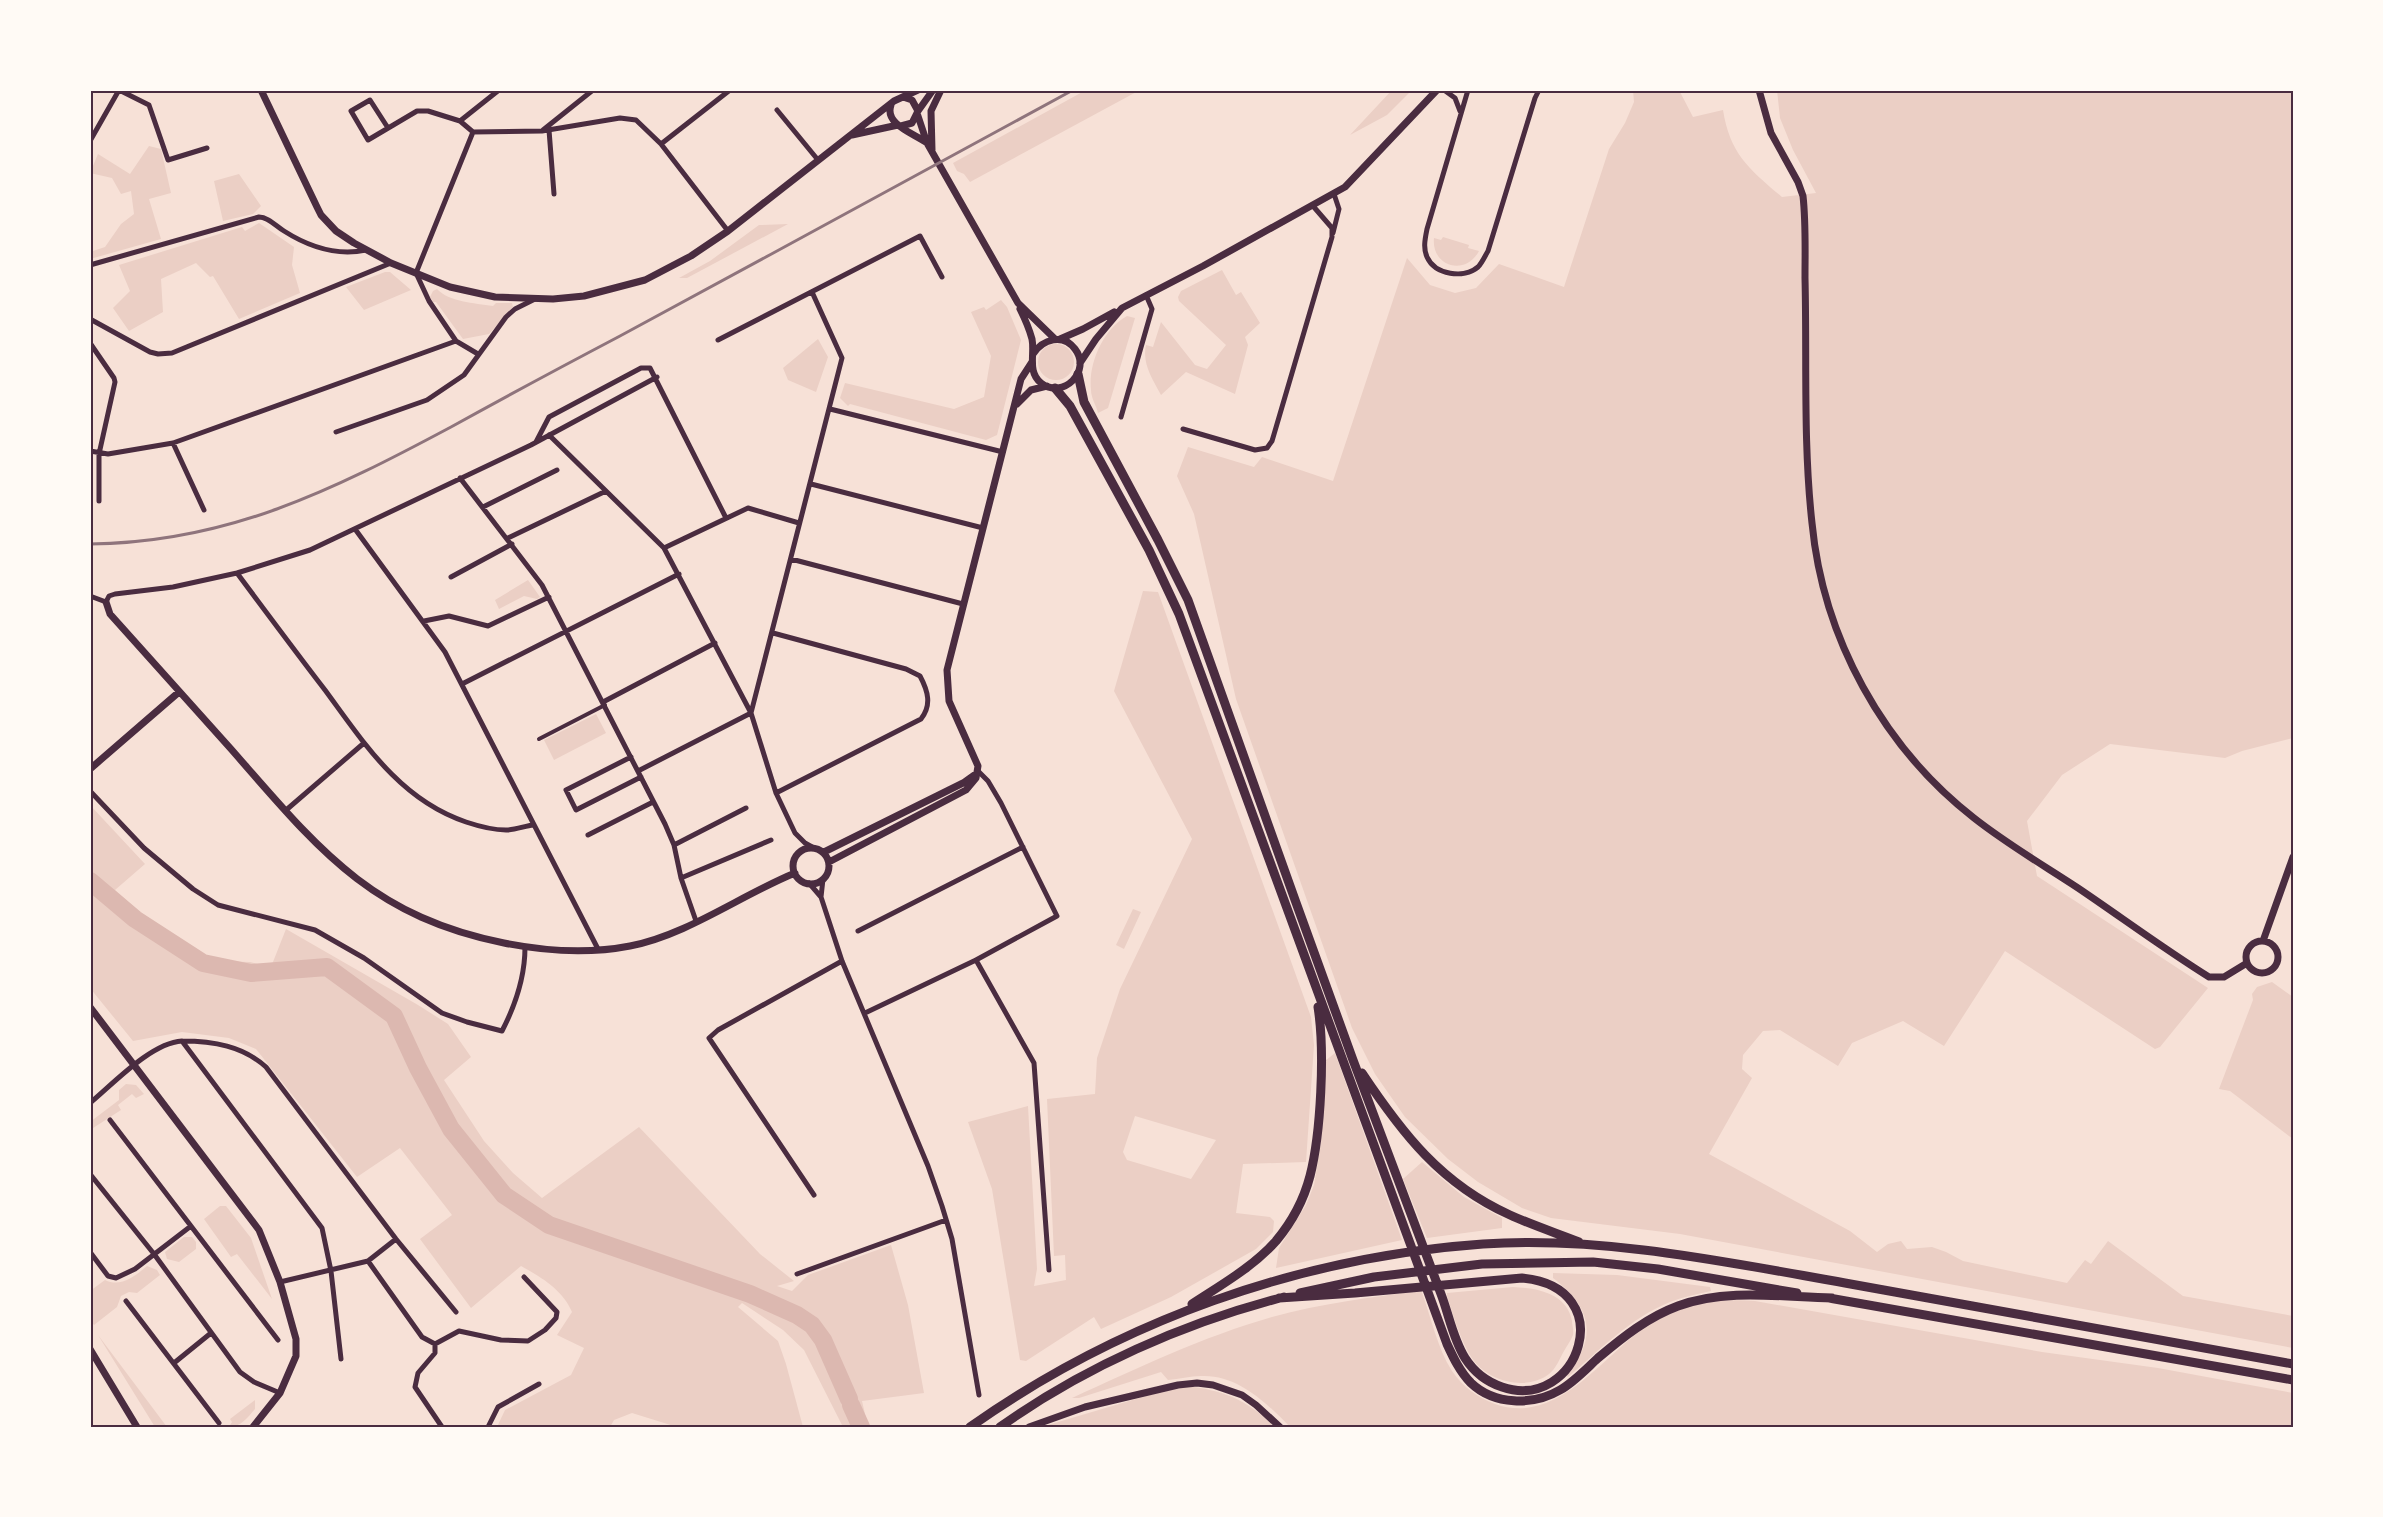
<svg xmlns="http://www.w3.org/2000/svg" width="2383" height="1517" font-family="'Roboto Serif',serif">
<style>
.green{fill:#ebcfc5;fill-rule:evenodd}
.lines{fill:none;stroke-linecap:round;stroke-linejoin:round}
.river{stroke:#dcb8b0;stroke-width:18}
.pedestrian{stroke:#4a2c40;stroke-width:4}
.minor{stroke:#4a2c40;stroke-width:5}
.tertiary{stroke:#4a2c40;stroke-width:7}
.trunk{stroke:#4a2c40;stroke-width:9}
.rail{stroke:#8f747c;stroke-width:3}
.neatline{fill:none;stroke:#4a2c40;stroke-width:2}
</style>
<rect width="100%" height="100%" fill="#f7e1d7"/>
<path class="green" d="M1086,90H1140L970,182L964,174L957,171L953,163Z
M1392,90H1412L1387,115L1350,135Z
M1633,90H1679L1693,117L1723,110C1730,154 1749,169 1782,197L1816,193L1793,150L1780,118L1777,90H2293V738L2242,751L2225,758L2110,744L2062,775L2027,821L2037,876L2208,988L2160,1047L2155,1049L2005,951L1944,1046L1903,1021L1852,1043L1838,1066L1780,1030L1763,1031L1743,1055L1742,1069L1752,1078L1709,1154L1850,1231L1877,1252L1888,1244L1901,1241L1907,1249L1932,1247L1946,1252L1963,1261L2067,1283L2085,1260L2091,1264L2108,1241L2183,1296L2293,1316V1348L1680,1234L1551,1218L1522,1208L1478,1182L1448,1159L1405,1117L1375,1074L1352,1028L1236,699L1194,514L1177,476L1188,447L1254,467L1262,457L1333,481L1407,258L1430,285L1455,293L1476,288L1499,264L1564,287L1609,149L1625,123L1634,102Z
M149,146L161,149L171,193L149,199L161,239L90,259V252L105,247L121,224L134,214L131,191L121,194L112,178L90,173L98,154L130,174Z
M239,174L261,206L253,214L223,221L214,181Z
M259,223L294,247L292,265L300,293L239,319L213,276L210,277L196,263L161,279L163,312L129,331L113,308L130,291L119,265L242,227L245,231Z
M788,224L687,278H679L710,261L759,225Z
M1443,237L1469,245L1468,248L1479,251C1465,277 1431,266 1434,238L1441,240Z
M1222,270L1236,295L1241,292L1260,323L1245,337L1248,345L1235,394L1186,372L1161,395C1152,378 1142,364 1146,345L1153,347L1161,322L1195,365L1207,369L1226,345L1179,301L1178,297L1181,291Z
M385,272H390L411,290L364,310L346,287Z
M437,289C449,302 474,303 493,306L496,303H512L513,307L489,334L463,339L436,302H433L430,297L433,291Z
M1001,300L1007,307L1021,340L997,435L986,440L850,404L848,406L840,398L845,383L954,409L984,397L991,356L971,312L984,307L986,310Z
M1127,316L1135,318L1108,408L1098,413C1096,405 1091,398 1091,390C1088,364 1103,329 1127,316Z
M818,339L828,357L816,392L788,380L783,368Z
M1038 362a18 18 0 1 1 36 0a18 18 0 1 1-36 0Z
M528,580L540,597L537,599L524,596L499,609L495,600Z
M1143,591L1158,592L1311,1017L1314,1045L1306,1162L1243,1164L1236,1213L1270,1217L1274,1221L1273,1232L1256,1249L1171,1297L1101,1329L1094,1317L1026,1361L1020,1360L992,1189L968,1122L1028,1106L1037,1269L1034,1286L1066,1280L1065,1255L1054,1256L1047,1099L1095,1094L1097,1058L1120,989L1192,839L1114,691ZM1135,1116L1216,1140L1191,1179L1127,1160L1123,1152Z
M596,714L606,733L554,760L544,740Z
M90,805L145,864L115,890L161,931L211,961L250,962L271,967L286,929L418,1005L448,1024L471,1057L444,1080L484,1141L513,1173L542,1198L639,1127L760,1254L794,1281L777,1286L792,1291L808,1275L891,1245L908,1305L924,1393L862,1401L868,1427H843L804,1350L783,1330L742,1303L738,1307L778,1341L786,1364L803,1427H677L632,1413L614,1420L610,1427H497L505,1410L571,1375L584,1348L557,1335L572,1312C563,1290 541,1277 521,1266L471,1308L420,1239L452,1215L400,1148L357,1177L256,1049L229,1038L182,1032L133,1041L90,988Z
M1133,909L1141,912L1124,949L1116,945Z
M2272,982L2293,997V1139L2230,1091L2219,1089L2253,1000L2252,994L2257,987Z
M1335,1053L1402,1240L1276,1268L1279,1248L1306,1205L1314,1185L1321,1143L1325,1061Z
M126,1084L136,1085L144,1094L136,1098L132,1094L118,1105L121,1110L90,1130V1122L119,1100V1090Z
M1422,1162L1464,1197L1502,1218V1228L1427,1238L1403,1179Z
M220,1206H226L251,1238L272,1299L237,1254L231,1257L204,1219Z
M184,1237H192L196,1242V1249L179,1262L167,1259L165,1252Z
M147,1266L157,1270L160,1275L137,1293L129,1292L121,1296L117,1307L94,1325L90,1320V1291L105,1280C121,1288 135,1276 147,1266Z
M1553,1273L1617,1275L1710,1287L1711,1291C1698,1294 1683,1297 1670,1302C1630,1318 1600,1350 1568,1377L1566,1375C1599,1337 1591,1307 1553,1278Z
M1513,1287C1536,1288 1567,1293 1572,1321C1572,1325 1574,1330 1573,1335C1571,1340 1567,1346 1564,1351C1560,1358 1556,1369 1549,1374C1527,1391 1490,1382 1474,1361C1462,1345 1453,1315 1447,1296V1293Z
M1421,1290C1431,1316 1437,1348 1452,1371C1463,1387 1477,1397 1495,1404C1550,1424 1593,1370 1631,1338C1642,1329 1657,1320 1670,1314C1698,1301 1725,1299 1755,1301L2042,1352L2158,1368L2293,1393V1427H1290C1267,1403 1237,1374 1201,1376C1190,1376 1179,1379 1168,1380L1161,1372L1079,1398H1072C1138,1368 1202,1337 1272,1317C1321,1303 1372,1298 1421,1290Z
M98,1335L167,1427H155Z
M1186,1386C1222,1390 1249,1400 1274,1427H1048V1425L1146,1396Z
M255,1400V1409C248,1417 241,1427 229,1427L232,1422L230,1419Z"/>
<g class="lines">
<path class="river" d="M90,881L135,919L203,963L251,973L327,967L394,1016L418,1068L451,1129L504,1195L549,1225L750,1294L797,1315L812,1325L823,1340L849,1399
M851,1405L861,1427"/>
<path class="pedestrian" d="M539,739L605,705"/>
<path class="minor" d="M1444,90L1455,98L1460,111
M1468,90L1427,229C1425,239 1423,248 1427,257C1435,275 1464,279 1478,267C1482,263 1485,256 1488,251L1535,98L1539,90
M777,110L818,160
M460,121L499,90
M388,128L370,100L351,111L368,140L417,111H428L460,121L473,132L542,131L620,118L636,120L661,144L728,231
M543,130L593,90
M549,130L554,194
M473,132L416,273L429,301L456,341L478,354
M90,141L119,90L149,105L168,160L207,148
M661,144L730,90
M1333,233L1339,209L1334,194
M90,265L259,217C268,217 276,226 284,231C309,247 337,256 366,250
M90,319L150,352L158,354L172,353L391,263
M718,340L920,236L942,277
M90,343L114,378L115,382L99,454V501
M830,409L1003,452
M1121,417L1152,309L1146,295
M1183,429L1255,450L1267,448L1272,441L1332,237V228L1313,206
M336,432L427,400L464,375L506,317L515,309L535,299
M549,435L664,548L751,713L776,793L795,833L805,843L814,848
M536,442L549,417L641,368H650L726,518
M173,443L204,510
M90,451L108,454L173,443L456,341
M460,478L542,585L665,824L674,845L681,878L696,921
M811,484L983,528
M483,507L557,470
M355,529L445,652L598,949
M508,538L606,491
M664,548L748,508L799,523
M791,559L963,604
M237,573C266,612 295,651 325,690C364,743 400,800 466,822C478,826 494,830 506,830C515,830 525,826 533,825
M451,577L512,544
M90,596L106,602L109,596L115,594L173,587L237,573L310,550L531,445L657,377
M424,621L449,616L488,626L549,597
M773,633L906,669L920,676C928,691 932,705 921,719L776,793
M462,684L679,574
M603,702L715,643
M751,713L842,358L812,292
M631,757L566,790L576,810L641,777
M638,771L751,713
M90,791L144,848L193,889L218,905L315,930L364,958L442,1013L467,1022L502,1031C516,1004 525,977 525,947
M285,811L364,743
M588,835L653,802
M674,845L746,808
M681,878L771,840
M809,883L821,897L842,961L928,1166L942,1206L952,1239L979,1395
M821,897L823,879
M858,931L1023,847
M976,960L1034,1063L1049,1270
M865,1013L976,960L1057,916L1001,803L988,781L978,771
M182,1041C213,1041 243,1046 266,1067L396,1239L456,1312
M90,1103C114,1083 151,1043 182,1041L322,1228L331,1271L341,1359
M110,1120L278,1340
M90,1174L154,1254L240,1372L254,1382L280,1393
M814,1195L709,1038L718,1030L842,961
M90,1252L108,1276L116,1278L135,1269L191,1226
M368,1261L422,1337L435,1344L459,1331L501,1340L528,1341L545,1330L556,1318L557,1312L524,1277
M797,1274L946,1220
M280,1282L368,1261L396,1239
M126,1301L219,1423
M435,1344V1353L418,1373L415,1387L442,1427
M174,1363L211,1333
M488,1427L498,1407L539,1384"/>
<path class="tertiary" d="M261,90L317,207L321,215L336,231L354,243L391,263L450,287L495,297L553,299L584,296L645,280L691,256L728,231L894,101L918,90
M1759,90L1771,133L1798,182L1803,196C1806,223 1805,250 1805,278C1807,359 1803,442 1812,523C1823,638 1883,747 1974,818C2007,844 2043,865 2078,888C2121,917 2164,949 2209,977H2224L2247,963
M891,105C884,124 913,133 927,143
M918,111L933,90
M917,113L927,143L1018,303L1055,339
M901,126L912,123L918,111L912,100L903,97
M852,135L898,125
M932,150L931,111L941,90
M1020,309C1025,319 1029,328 1032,339C1035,354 1027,372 1041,383C1063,400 1092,371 1075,349C1063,333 1043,339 1033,354
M1060,339L1083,329L1114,312
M1080,363L1096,339L1122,308L1203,266L1345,187L1437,90
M1017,404L1031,390L1047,386
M106,602L110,614C150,659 191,704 231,749C316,846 369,916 504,943C544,951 589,954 630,946C687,935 741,895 795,873
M90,769L179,692
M793 866a18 18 0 1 1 36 0a18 18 0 1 1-36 0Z
M824,852L963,783L977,773
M829,862L966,790L976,778L978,766L949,701L947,670L1021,379L1032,362
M2246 957a16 16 0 1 1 32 0a16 16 0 1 1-32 0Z
M2263,941L2293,857
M90,1007L259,1230L280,1282L296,1339V1356L280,1393L253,1427
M90,1349L137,1427
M1029,1427L1085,1407L1178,1385L1197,1383L1213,1385L1242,1395L1256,1405L1280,1427"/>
<path class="trunk" d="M1078,374L1084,402L1158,540L1188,600C1243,754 1297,907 1353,1060C1382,1138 1412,1216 1441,1294C1449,1315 1453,1339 1465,1358C1474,1372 1487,1382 1502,1387C1579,1413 1622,1287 1522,1278L1355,1293L1279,1298
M1055,388L1070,406L1149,550L1179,614L1447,1344C1453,1357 1460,1372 1471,1383C1494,1405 1533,1406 1560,1390C1574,1382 1586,1369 1598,1358C1623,1337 1648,1317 1678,1306C1726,1288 1782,1297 1832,1298
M1362,1073C1402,1133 1441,1184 1510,1215C1532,1225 1556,1233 1579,1242
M1300,1293L1374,1277L1482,1264L1593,1262L1658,1269L1797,1293
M1829,1298L2293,1380
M1192,1304C1221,1285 1253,1267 1276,1241C1291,1223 1304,1199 1310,1176C1321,1133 1325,1051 1318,1007
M970,1427C1120,1321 1299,1257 1483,1244C1604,1236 1726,1262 1845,1283C1995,1309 2144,1337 2293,1364
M1000,1427C1084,1367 1184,1323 1284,1297"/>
<path class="rail" d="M90,544C227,543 333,490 451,427C507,396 563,366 620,336C771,254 922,173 1073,90"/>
</g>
<rect width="2383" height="1517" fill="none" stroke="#fffaf5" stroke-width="183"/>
<rect x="92" y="92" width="2200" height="1334" class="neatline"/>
</svg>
